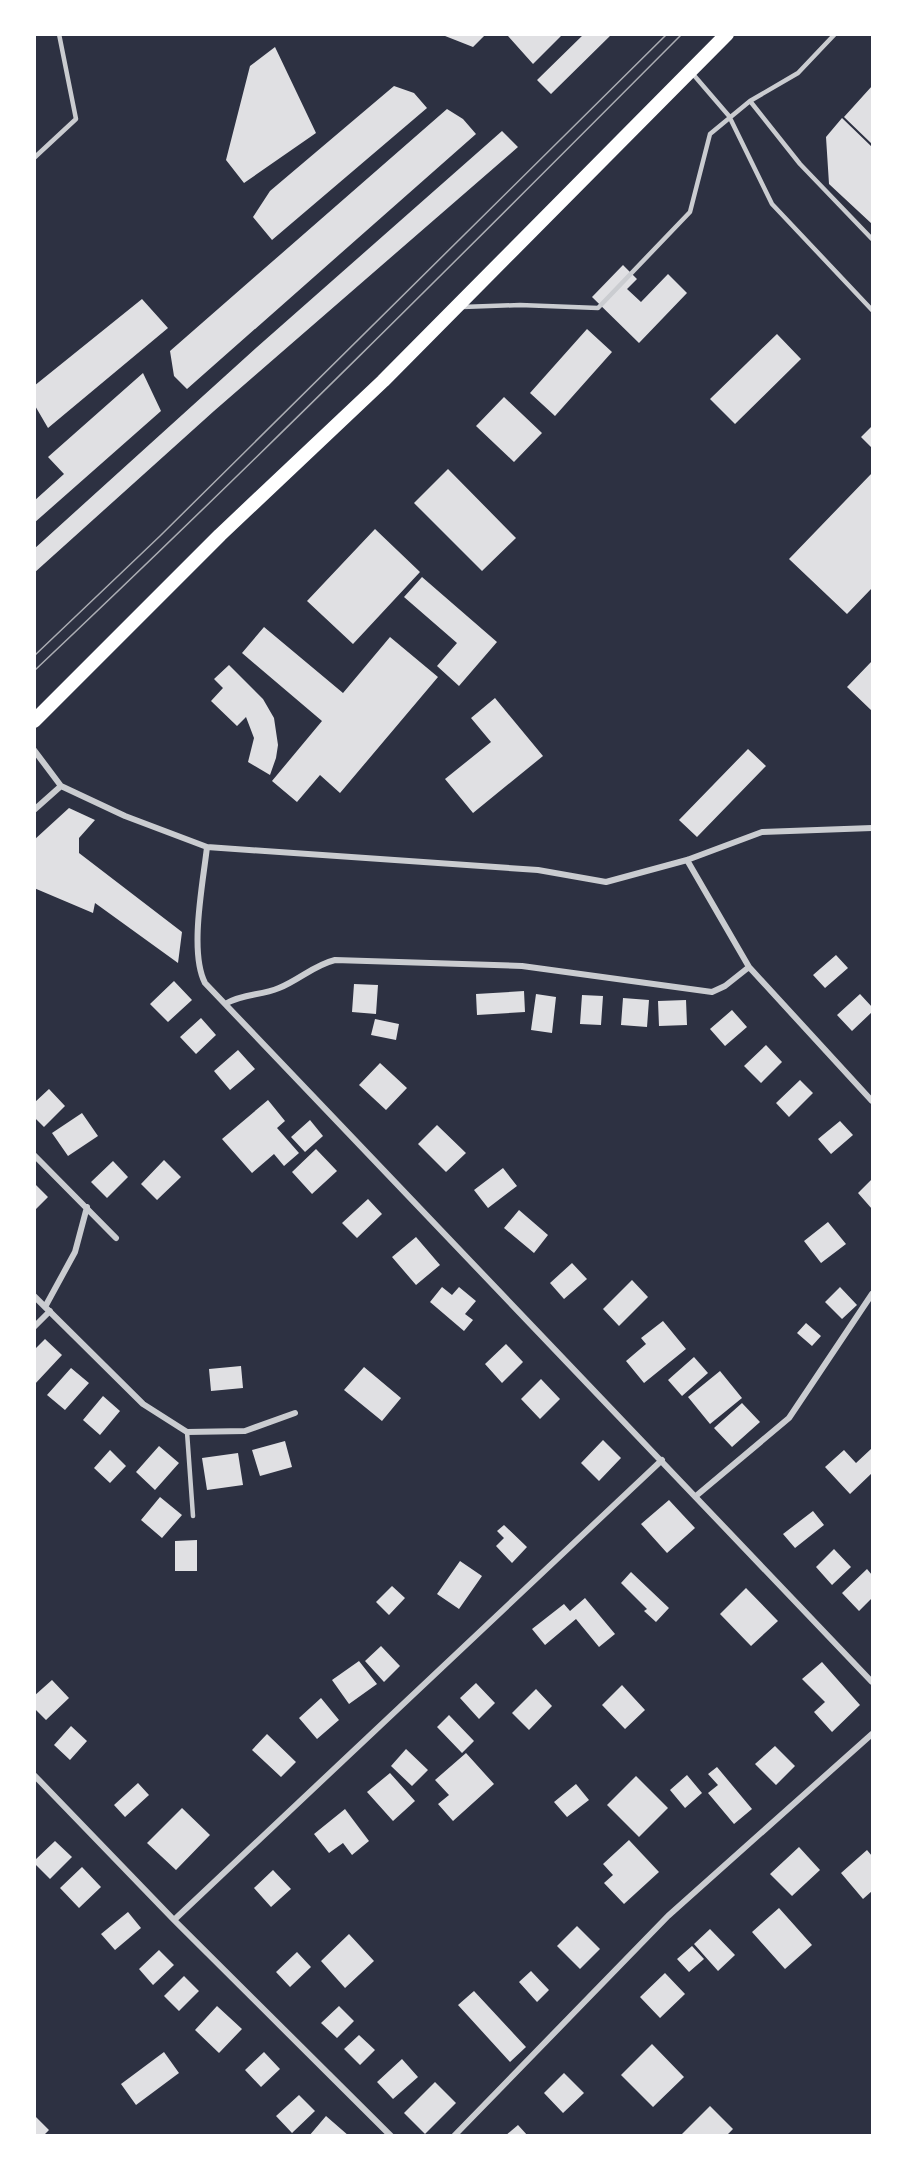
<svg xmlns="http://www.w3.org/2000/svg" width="907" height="2170" font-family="Mulish,sans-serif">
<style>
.building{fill:#e0e0e3}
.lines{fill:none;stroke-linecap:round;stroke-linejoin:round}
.service{stroke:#caccd0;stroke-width:4.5}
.minor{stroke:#caccd0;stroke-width:6}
.primary{stroke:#fff;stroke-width:14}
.tram{stroke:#abadb3;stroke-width:1.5}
</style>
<rect width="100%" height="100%" fill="#2d3142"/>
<path class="building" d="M440,34H486L473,47Z
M510,34H563L533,64L508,36Z
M584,34H612L551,94L537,80Z
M275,47L316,133L244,183L226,160L250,66Z
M394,86L414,93L427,108L272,240L253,217L270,191Z
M872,86V144L844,117Z
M447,109L463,119L476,134L187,389L174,376L170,351Z
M842,118L872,147V224L829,184L826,137Z
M502,131L518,147L214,411L34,573V549L256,348Z
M623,265L637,279L627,289L641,302L668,274L687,293L639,343L592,297Z
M142,299L168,328L48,428L34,404V386Z
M587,329L612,352L555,416L530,393Z
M777,334L801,359L735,424L710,399Z
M143,373L161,411L34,523V501L64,474L48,457Z
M504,397L542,433L514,462L476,426Z
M872,426V448L861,437Z
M448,469L516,538L482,571L414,503Z
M872,473V588L847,614L789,559Z
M375,529L420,572L353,644L307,601Z
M422,577L497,642L459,686L437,666L457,643L404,597Z
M264,627L343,693L390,637L438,677L340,793L320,775L297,802L272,781L322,721L242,653Z
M872,661V711L847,687Z
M229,665L263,699L274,718L278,745L276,758L270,775L248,762L254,738L246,717L237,726L211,701L223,688L214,679Z
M495,698L543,756L473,813L445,779L491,742L471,718Z
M748,749L766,766L697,837L679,820Z
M69,808L95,820L79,838V853L182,932L178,963L95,903L93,913L34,888V840Z
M836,955L848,968L825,988L813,975Z
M174,981L192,1000L168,1022L150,1004Z
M354,984L378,985L376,1014L352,1012Z
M524,991L525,1012L477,1015L476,994Z
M536,994L556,997L552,1033L531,1030Z
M860,994L872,1007V1012L852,1031L837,1015Z
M582,995L603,996L601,1025L580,1024Z
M623,998L649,1000L647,1027L621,1025Z
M686,1000L687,1025L659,1026L658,1001Z
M732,1010L747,1027L725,1046L710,1029Z
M201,1018L216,1035L196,1054L180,1037Z
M375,1019L399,1024L396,1040L371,1035Z
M766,1045L782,1062L761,1083L744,1066Z
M238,1050L255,1069L230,1090L214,1071Z
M380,1063L407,1088L386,1110L359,1085Z
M800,1080L813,1093L789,1117L776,1103Z
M49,1089L65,1106L44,1127L34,1117V1103Z
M268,1100L285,1121L277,1128L299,1153L284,1166L274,1154L252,1173L222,1139Z
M82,1113L98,1136L68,1156L52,1133Z
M310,1120L323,1136L305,1152L291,1137Z
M840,1121L853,1135L831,1154L818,1139Z
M437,1125L466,1153L446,1172L418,1144Z
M316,1149L337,1171L312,1194L292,1172Z
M164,1160L181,1177L157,1200L141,1184Z
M113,1161L128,1177L107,1198L91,1182Z
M503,1168L517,1186L488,1208L474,1190Z
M872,1179V1209L858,1193Z
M34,1183L48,1197L34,1211Z
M368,1199L382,1214L357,1238L342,1223Z
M519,1210L548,1235L534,1253L504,1228Z
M828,1222L846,1244L821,1263L804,1241Z
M416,1237L440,1265L416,1285L392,1257Z
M572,1263L587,1279L564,1299L550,1283Z
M632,1280L648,1297L619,1326L603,1309Z
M442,1287L452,1295L459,1287L476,1301L465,1314L473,1320L464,1331L430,1302Z
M840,1287L857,1305L842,1319L825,1302Z
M663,1321L686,1349L644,1383L626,1361L646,1344L641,1338Z
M806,1323L821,1336L812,1346L797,1333Z
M45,1339L62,1355L34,1385V1350Z
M506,1344L523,1362L502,1383L485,1364Z
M694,1357L708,1373L682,1396L668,1380Z
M241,1366L243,1388L211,1391L209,1369Z
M364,1367L401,1398L382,1421L344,1390Z
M71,1368L89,1383L65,1410L47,1395Z
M720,1371L742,1398L710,1424L688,1397Z
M541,1379L560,1399L540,1419L521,1399Z
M103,1396L120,1411L100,1435L83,1420Z
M742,1403L760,1422L732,1447L714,1428Z
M603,1440L621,1458L599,1481L581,1463Z
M285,1441L292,1467L260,1476L252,1450Z
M159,1446L179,1463L155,1490L136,1472Z
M871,1449L872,1473L850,1494L825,1467L844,1450L856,1463Z
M110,1450L126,1466L110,1483L94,1468Z
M238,1453L243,1485L207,1490L202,1458Z
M160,1497L182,1515L162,1538L141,1520Z
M669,1500L695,1528L667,1553L641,1524Z
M813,1511L824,1525L795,1548L783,1534Z
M504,1525L527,1547L512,1563L496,1546L504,1538L497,1531Z
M197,1540V1571H175V1541Z
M834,1549L851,1567L832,1585L816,1567Z
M460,1561L482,1576L459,1609L437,1594Z
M867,1569L872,1575V1598L859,1611L842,1593Z
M631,1572L669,1608L656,1622L644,1611L647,1609L621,1583Z
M392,1586L405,1598L389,1615L376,1602Z
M746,1588L778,1621L751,1646L720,1614Z
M585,1598L615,1634L599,1647L576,1619L545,1645L532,1629L564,1604L570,1611Z
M381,1646L400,1666L384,1682L365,1661Z
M359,1661L377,1684L349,1704L332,1680Z
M822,1662L860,1705L832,1732L814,1712L825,1702L802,1679Z
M52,1680L69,1698L46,1720L34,1708V1696Z
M476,1683L495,1703L479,1719L460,1698Z
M622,1685L645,1710L625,1729L602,1705Z
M536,1689L552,1706L529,1730L512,1713Z
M321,1698L339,1720L317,1739L299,1718Z
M449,1715L474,1741L462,1753L437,1727Z
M71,1726L87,1741L70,1760L54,1745Z
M267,1734L296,1762L281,1777L252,1750Z
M775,1746L795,1766L776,1785L755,1764Z
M406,1749L428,1770L412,1786L391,1766Z
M466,1753L494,1784L453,1821L438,1804L449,1795L435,1780Z
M717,1767L752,1809L734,1824L708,1793L718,1785L708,1774Z
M390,1773L415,1801L393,1821L367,1792Z
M687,1775L702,1793L685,1808L670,1790Z
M636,1776L668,1808L639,1837L607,1805Z
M138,1783L149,1795L125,1817L114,1805Z
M576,1784L589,1800L567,1817L554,1802Z
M182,1808L210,1835L176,1870L147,1843Z
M345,1809L369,1841L352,1855L343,1843L329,1853L314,1834Z
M629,1840L659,1872L624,1904L604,1883L613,1875L603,1864Z
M55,1841L72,1857L50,1879L34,1863V1861Z
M799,1847L820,1870L792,1896L770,1874Z
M867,1850L872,1856V1891L863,1899L841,1873Z
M82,1867L101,1887L79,1908L60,1888Z
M273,1870L291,1889L271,1907L254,1888Z
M779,1908L812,1945L785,1969L752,1932Z
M128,1912L141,1928L115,1950L101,1934Z
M577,1926L600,1949L580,1969L557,1946Z
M710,1929L735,1955L718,1971L694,1944Z
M349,1934L374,1961L345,1988L321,1961Z
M692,1946L704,1959L689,1972L677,1959Z
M159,1950L174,1965L153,1985L139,1969Z
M297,1952L311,1967L290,1987L276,1972Z
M531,1971L549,1990L537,2002L519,1982Z
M665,1973L685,1994L660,2018L640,1997Z
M184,1976L199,1991L179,2011L164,1996Z
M474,1991L526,2047L510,2062L458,2005Z
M217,2006L242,2029L219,2053L195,2030Z
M339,2006L354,2021L337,2038L321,2023Z
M359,2035L375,2050L360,2065L344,2049Z
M652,2044L684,2077L653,2107L621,2075Z
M164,2052L179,2073L136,2105L121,2084Z
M264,2052L280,2069L261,2087L245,2070Z
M402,2059L418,2077L393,2099L377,2082Z
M564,2073L584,2093L563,2113L544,2093Z
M435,2082L456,2103L425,2134L404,2113Z
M299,2095L315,2111L292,2133L276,2116Z
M710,2106L733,2129L726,2136H680Z
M34,2115L49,2130L43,2136H34Z
M326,2116L349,2136H309Z
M518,2125L528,2136H505Z"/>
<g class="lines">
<path class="service" d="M692,73L729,116L772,204L872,310
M750,101L800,164L872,239
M34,158L76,119L59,34
M462,307L520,305L598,308L690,212L710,134L750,101L798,73L835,34
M187,1432L193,1516"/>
<path class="minor" d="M34,750L61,786L125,816L207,847L538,870L606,882L687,860L762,832L872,828
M34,810L61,786
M207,847C203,883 189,952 205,983L872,1682
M687,860L749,967
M225,1004C244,993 260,996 279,988C299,980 314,965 335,960L522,966L712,992L725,986L749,967L872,1101
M34,1155L116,1238
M34,1296L143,1404L187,1432L245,1431L295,1413
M45,1307L75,1252L87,1207
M34,1327L50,1311
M696,1496L789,1418L872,1294
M34,1775L174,1920L391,2136
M174,1920L662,1460
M454,2136L668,1916L872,1734"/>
<path class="primary" d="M34,721L220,535L383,381L727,34"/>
<path class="tram" d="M34,656L160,536L667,34
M34,671C254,463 468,249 682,34"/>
</g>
<rect width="907" height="2170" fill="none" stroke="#ffffff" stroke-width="72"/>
</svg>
